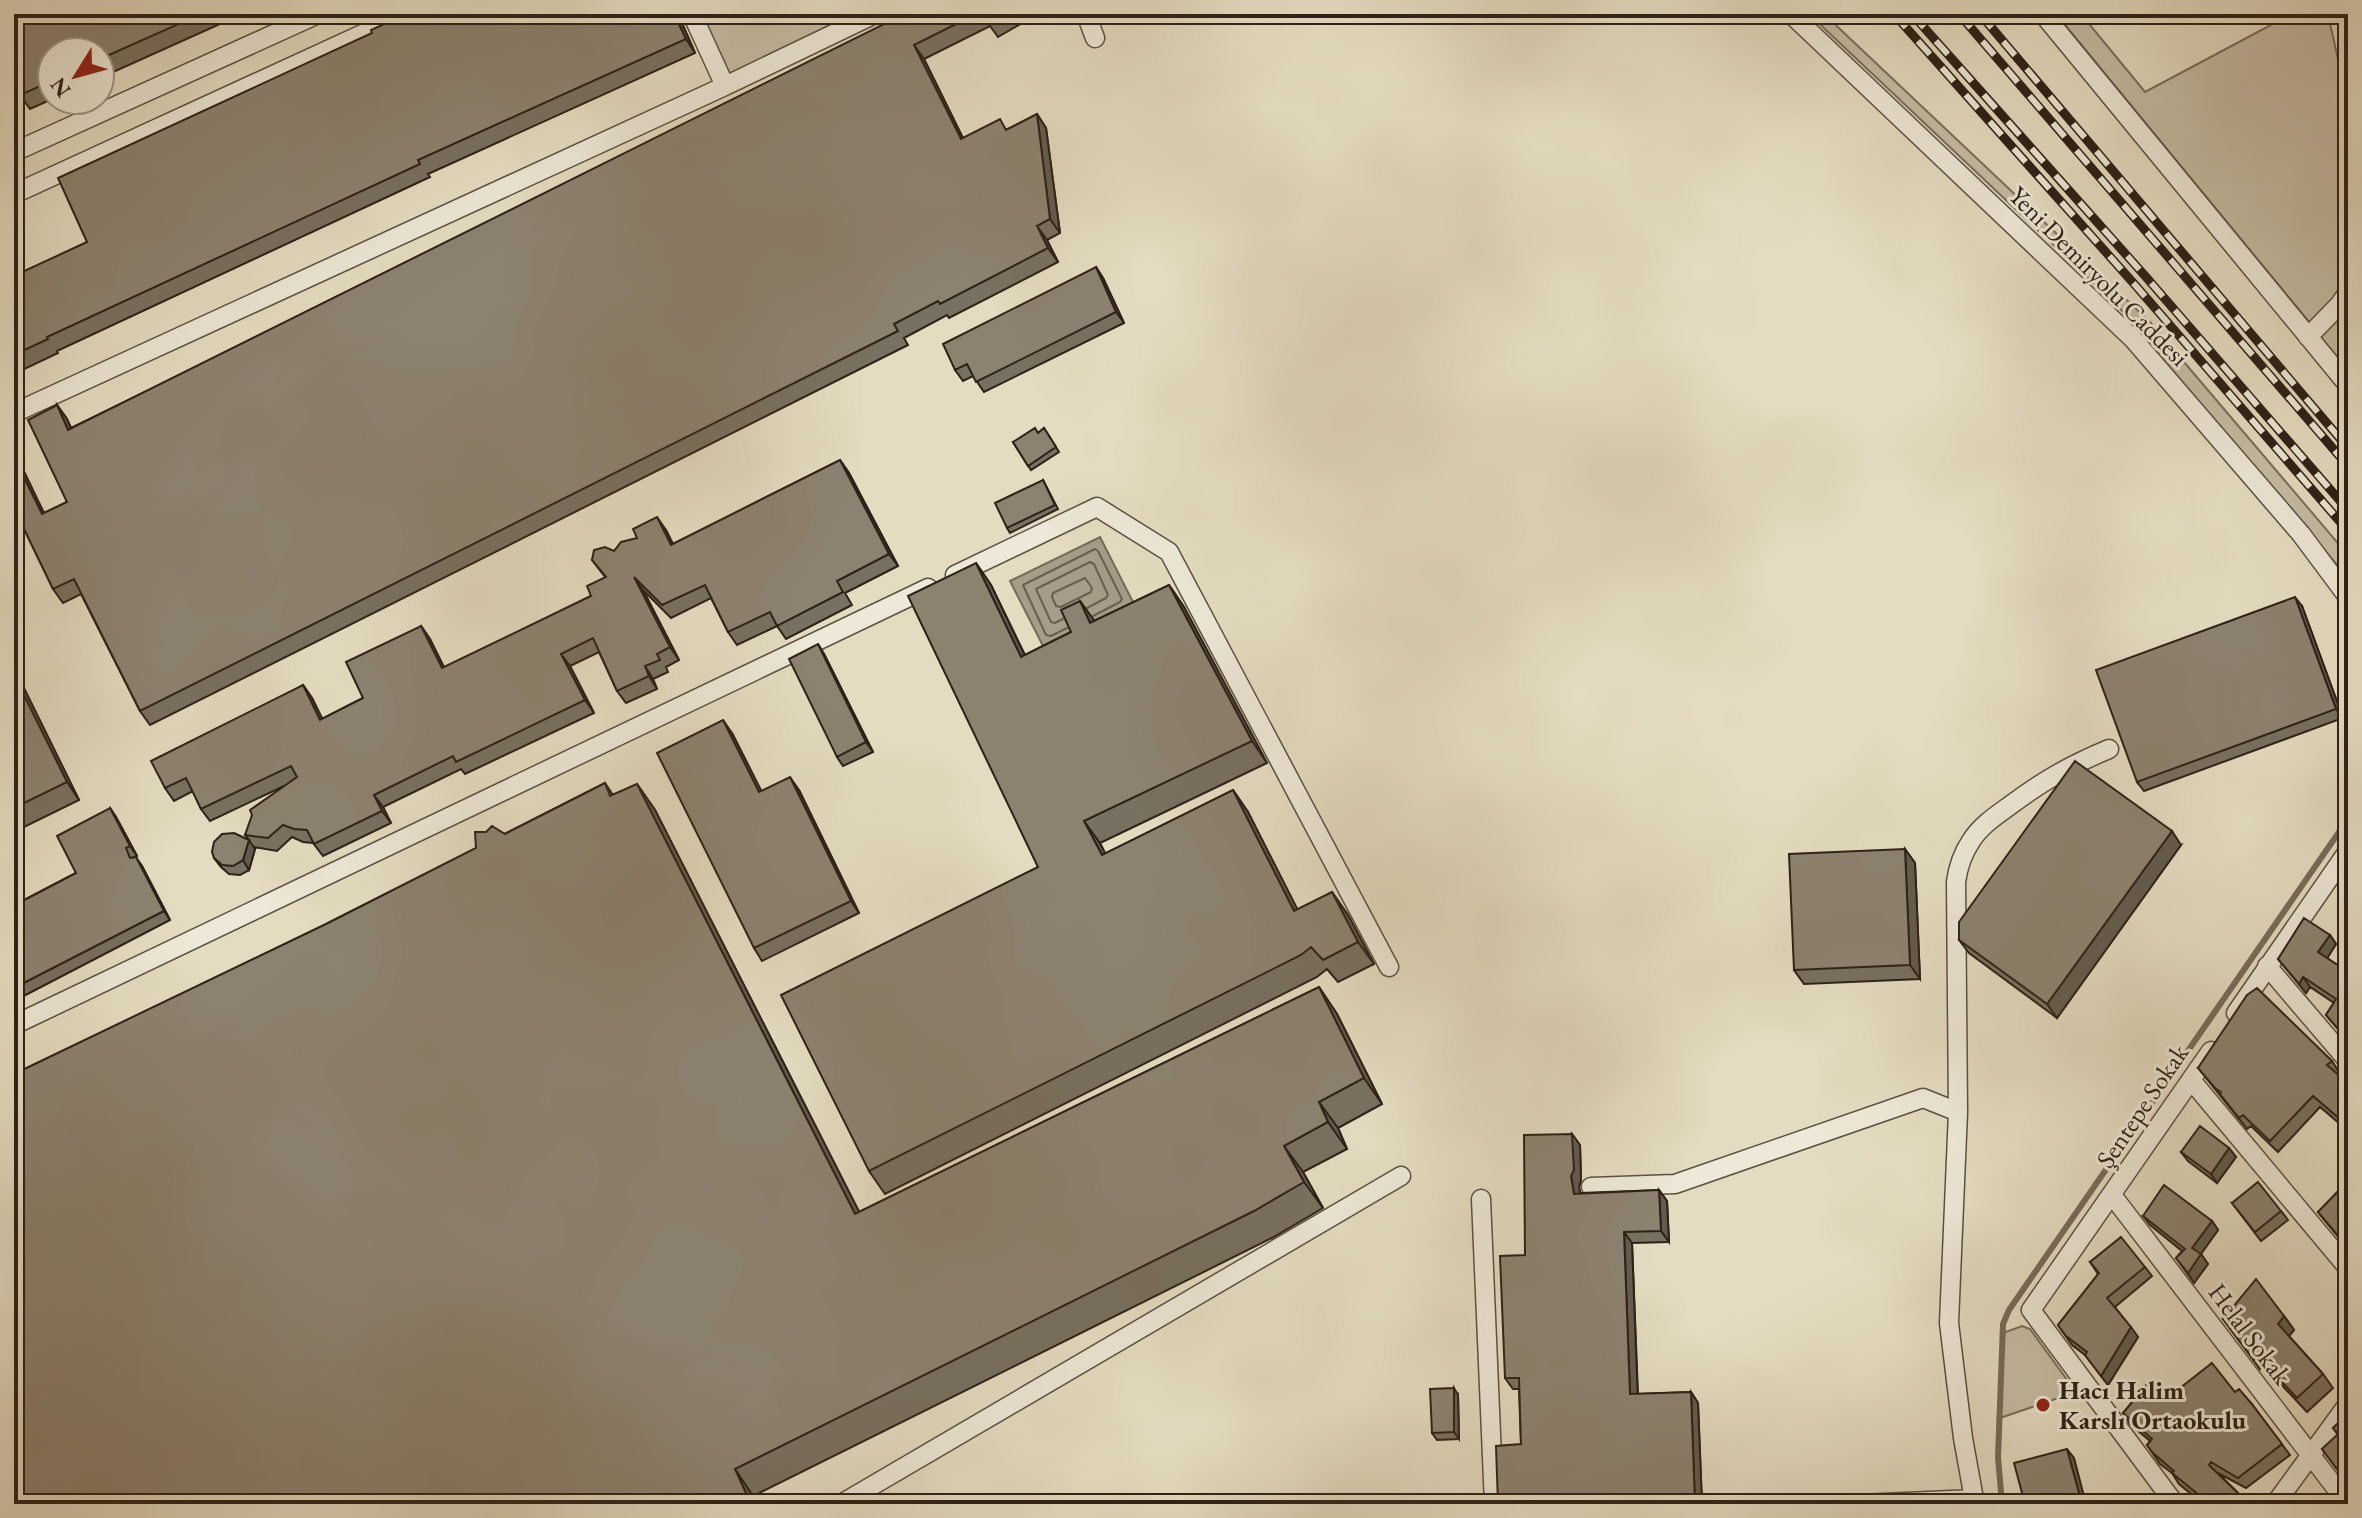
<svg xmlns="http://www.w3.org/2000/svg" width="2362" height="1518" font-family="'EB Garamond',serif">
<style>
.green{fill:#c5bca4;stroke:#796e5e;stroke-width:2}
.water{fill:#a69c88;stroke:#766b5b;stroke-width:2}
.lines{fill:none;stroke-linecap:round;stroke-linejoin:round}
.shore{stroke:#6a5e50;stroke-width:2}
.stream{stroke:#766b5b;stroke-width:6}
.minor-casing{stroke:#5b5042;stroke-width:21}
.minor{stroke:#ede8d7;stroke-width:18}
.rail-casing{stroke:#2d2118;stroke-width:9}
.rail{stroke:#ede8d7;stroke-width:6;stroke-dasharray:18;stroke-linecap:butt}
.wall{fill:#787060;stroke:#2d2118;stroke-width:2}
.shaded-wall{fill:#625b4e;stroke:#2d2118;stroke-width:2}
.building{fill:#8c8270;stroke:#2d2118;stroke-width:2}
.poi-dot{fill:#8f2418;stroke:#ede8d7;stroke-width:3}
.labels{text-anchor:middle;stroke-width:6;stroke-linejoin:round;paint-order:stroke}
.street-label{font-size:26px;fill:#2d2118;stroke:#ede8d7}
.poi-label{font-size:26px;font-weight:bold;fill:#2d2118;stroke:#ede8d7;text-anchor:start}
</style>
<rect width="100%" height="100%" fill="#e4dcc1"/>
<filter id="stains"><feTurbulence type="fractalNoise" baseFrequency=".0025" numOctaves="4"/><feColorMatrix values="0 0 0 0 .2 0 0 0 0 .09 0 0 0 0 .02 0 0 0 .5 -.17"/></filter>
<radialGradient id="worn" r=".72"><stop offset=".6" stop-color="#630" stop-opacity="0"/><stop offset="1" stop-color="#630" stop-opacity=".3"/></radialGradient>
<path class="green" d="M700,14H861L727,76Z
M1809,14H1824L2150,322L2348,555V578L2118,306Z
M2056,14H2081L2145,92L2271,25L2273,14H2328L2348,105V280L2336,300L2315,323L2309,322Z
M2348,302V369L2323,342L2321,336Z
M2022,1326L2030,1329L2076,1392L2000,1418L2003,1333Z"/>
<path class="water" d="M1100,537L1134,604L1044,648L1010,581Z"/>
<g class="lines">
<path class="shore" d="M1085,578L1092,588L1091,592L1061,607L1056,606L1052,597L1053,593Z
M1063,619L1055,623L1051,622L1036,589L1090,562L1094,564L1108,595L1106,598L1087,608
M1067,628L1051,636L1046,635L1023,585L1095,549L1098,551L1122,599L1120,602L1093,616"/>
<path class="stream" d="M2002,1504L1998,1457L2003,1324L2009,1310L2348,819"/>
<defs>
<path id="minor" d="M1086,14L1095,38
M1791,14L2133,339L2301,534L2348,597
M2043,14L2348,385
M725,86L875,14
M14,152L318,14
M14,194L406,14
M2308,337L2340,304L2348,292
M14,413L725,86L692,14
M955,575L1097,507L1169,552L1389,967
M2267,966L2348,1061
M2236,1013L2348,851
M14,1025L928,588
M2191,1080L2348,1268
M1591,1187L1675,1184L1923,1098L1958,1112
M2112,1195L2348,1504
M1481,1199L1494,1504
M841,1504L1401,1176
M1861,1504L1974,1499L1963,1438L1949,1323L1958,1112L1956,882C1958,867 1963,853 1971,841C1981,825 1997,815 2012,804C2046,779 2071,765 2109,749
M2175,1504L2031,1310L2211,1051
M2275,1504L2348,1404"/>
</defs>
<use href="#minor" class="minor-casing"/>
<use href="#minor" class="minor"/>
<defs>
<path id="rail" d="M1894,14L2136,286L2348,531
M1912,14L2146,277L2348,510
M1959,14L2348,466
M1980,14L2348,448"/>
</defs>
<use href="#rail" class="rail-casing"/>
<use href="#rail" class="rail"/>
</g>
<path class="wall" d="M14,14H242L100,78V52H52V99L30,109L20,95Z
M678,14L695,53L428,174L430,177L57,351L58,353L14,374V259L20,273Z
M923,14H1020L1024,22L998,37L990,26L924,59L963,138L1008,129L1037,114L1046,128L1060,233L1047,240L1058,262L949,318L947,315L904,338L908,345L150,725L140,711L81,594L63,603L53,589L14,508V451L44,513L67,502L57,405L67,419L71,428Z
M1096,267L1103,278L1124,323L984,392L973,376L963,381L955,370Z
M1044,428L1059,452L1031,470L1013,442L1038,433Z
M840,460L849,473L898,566L845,593L852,605L786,639L777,626L737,645L728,632L711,598L671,618L643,590L679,660L666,667L668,672L653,679L657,689L626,703L617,691L599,652L570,666L594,713L465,774L461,769L383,807L391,823L323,856L313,843L303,842L292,837L277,851L254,847L255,849L249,870L240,875L229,874L221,867L214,858L249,840L245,835L284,786L210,821L201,809L193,791L174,801L165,788L303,685L312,698L322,719L363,698L421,626L430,639L444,668L591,596L605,577L592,560L666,530L673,544Z
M1043,480L1058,509L1010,533L1007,528Z
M976,563L991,585L1025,655L1071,632L1080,601L1094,621L1169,585L1184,607L1267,763L1100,843L1105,854L1233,790L1248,812L1297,910L1332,892L1348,915L1374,964L1338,982L1327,969L1317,977L885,1194L869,1171L1038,867Z
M2302,606L2343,718L2144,791L2137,782Z
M818,644L824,654L873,752L843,766L837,757Z
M14,668L79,800L14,832Z
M732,733L761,791L799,790L859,913L762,961L754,948Z
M605,783L613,795L637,784L655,810L859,1212L1319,987L1337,1014L1382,1104L1338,1128L1347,1149L1303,1172L1323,1208L1272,1238L753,1496L757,1504H14L328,923Z
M110,808L116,817L137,856L134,857L142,866L170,920L14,1001V885L22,901L76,873Z
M2181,845L2057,1018L1969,953L1959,940Z
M1905,849L1915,863L1920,979L1804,984L1794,970Z
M2330,935L2336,944L2327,958L2348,972V1041L2326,1015L2334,1003L2310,987L2306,993L2278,959Z
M2332,1061L2339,1072L2337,1074L2348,1083V1147L2340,1136L2347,1130L2320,1107L2278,1152L2251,1126L2247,1129L2198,1068Z
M1572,1134L1580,1145L1581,1180L1579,1187L1580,1193L1659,1190L1667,1201L1669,1242L1632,1243L1638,1394L1691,1392L1698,1403L1702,1504H1498L1521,1444L1519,1389H1513L1505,1378L1525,1255Z
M2229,1148L2236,1157L2217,1183L2188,1161L2181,1152Z
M2348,1181V1247L2347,1248L2318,1212Z
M2232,1203L2281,1211L2288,1220L2261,1241Z
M2143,1216L2212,1221L2218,1230L2201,1254L2208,1264L2194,1283L2176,1258L2182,1251L2150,1225Z
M2090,1262L2145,1267L2152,1276L2115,1307L2138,1337L2108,1385L2085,1355L2072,1345L2058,1325L2098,1274Z
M2284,1316L2294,1330L2289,1336L2323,1374L2333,1388L2307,1412L2263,1365L2260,1369L2223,1319Z
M2235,1392L2251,1403L2290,1455L2246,1488L2218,1473L2245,1500L2202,1503L2179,1484L2172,1473L2160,1464L2147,1445L2150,1441L2130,1424L2123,1413L2166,1399Z
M1458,1395L1459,1439L1437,1440L1432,1433Z
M2348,1414V1483H2347L2322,1449L2338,1435L2333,1428Z"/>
<path class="shaded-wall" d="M674,14H678L695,53L686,39Z
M914,45L924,59L970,153L961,139Z
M1037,114L1046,128L1060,233L1050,219Z
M1037,226L1047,240L1058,262L1048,248Z
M14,259L27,288L18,274L14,266Z
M1096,267L1103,278L1124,323L1116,312Z
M57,405L67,419L78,444L68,430Z
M14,451L51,528L42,514L14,457Z
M840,460L849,473L898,566L889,554Z
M657,517L666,530L679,557L671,545Z
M976,563L991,585L1036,679L1021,657Z
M634,577L643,590L679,660L670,647Z
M1169,585L1184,607L1267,763L1252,741Z
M2295,597L2302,606L2343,718L2336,709Z
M1080,601L1096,623H1090Z
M421,626L430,639L451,681L442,668Z
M818,644L824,654L873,752L866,742Z
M561,654L570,666L594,713L585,700Z
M645,666L653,679L657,689L649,676Z
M14,668L79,800L67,782L14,675Z
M303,685L312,698L329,732L320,720Z
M723,720L732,733L768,804L759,792Z
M790,777L799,790L859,913L851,901Z
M637,784L655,810L874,1241L855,1214Z
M1233,790L1248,812L1310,934L1294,911Z
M374,795L383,807L391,823L382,811Z
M110,808L116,817L137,856L130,846Z
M1084,821L1100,843L1118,878L1102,855Z
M2172,831L2181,845L2057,1018L2047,1004Z
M249,840L255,849L249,870L243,860Z
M1905,849L1915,863L1920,979L1910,965Z
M136,857L142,866L170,920L164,911Z
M1332,892L1348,915L1374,964L1358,942Z
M2330,935L2336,944L2325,962L2318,952Z
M2303,977L2310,987L2306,993L2299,984Z
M1319,987L1337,1014L1382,1104L1364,1078Z
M1319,1102L1338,1128L1347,1149L1328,1122Z
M1572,1134L1580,1145L1581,1180L1579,1187L1582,1204L1574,1194L1571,1176Z
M1284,1146L1303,1172L1323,1208L1304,1182Z
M2229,1148L2236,1157L2217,1183L2211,1174Z
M1659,1190L1667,1201L1669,1242L1661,1231Z
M2212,1221L2218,1230L2198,1258L2192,1248Z
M1624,1232L1632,1243L1638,1405L1630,1394Z
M2201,1254L2208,1264L2194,1283L2188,1273Z
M2284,1316L2294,1330L2287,1338L2278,1324Z
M2131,1327L2138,1337L2108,1385L2101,1376Z
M2253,1351L2263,1365L2260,1369L2250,1355Z
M1454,1388L1458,1395L1459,1439L1454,1432Z
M1691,1392L1698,1403L1702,1504H1695Z
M2067,1449L2074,1458L2086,1504H2082Z
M735,1469L753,1496L757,1504H751Z"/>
<path class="building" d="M14,14H201L100,59V52H52V81L20,95L14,82Z
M406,14H674L686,39L418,160L420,164L47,337L48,339L14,355V266L18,274L87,242L58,178L372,33L371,30Z
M923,14H976L914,45L961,139L1000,119L1006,130L1037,114L1050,219L1037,226L1048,248L940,304L938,301L894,324L898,331L140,711L74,579L53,589L14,508V457L42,514L67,502L28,420L57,405L68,430L900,16L904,24Z
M983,14H1005L988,23Z
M1096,267L1116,312L976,382L967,364L955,370L943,344Z
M1035,428L1038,433L1044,428L1056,447L1028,466L1013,442Z
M840,460L889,554L837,581L843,592L777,626L770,612L728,632L705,585L662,605L634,577L670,647L657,654L660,660L645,666L649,676L617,691L593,638L561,654L585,700L456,762L453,756L374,795L382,811L314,844L307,830L294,829L283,825L268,838L245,835L252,815L250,810L297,777L291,766L201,809L186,778L165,788L151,761L303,685L320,720L363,698L346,662L421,626L442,668L591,596L587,586L606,577L592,560L594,550L605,547L614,551L621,542L637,538L633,529L657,517L671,545Z
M1043,480L1055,505L1007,528L995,503Z
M976,563L1021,657L1071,632L1061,610L1080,601L1090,623L1169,585L1252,741L1084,821L1102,855L1233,790L1294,911L1332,892L1358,942L1323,960L1311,947L1301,955L869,1171L781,995L1038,867L908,596Z
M2295,597L2336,709L2137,782L2096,670Z
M818,644L866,742L837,757L789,659Z
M14,675L67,782L14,808Z
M723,720L759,792L790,777L851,901L754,948L657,753Z
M2075,761L2172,831L2047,1004L1959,940V922Z
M605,783L610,796L637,784L855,1214L1319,987L1364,1078L1319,1102L1328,1122L1284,1146L1304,1182L1254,1211L735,1469L751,1504H14V1074L328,923L476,848L475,832H486L492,826L505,834Z
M110,808L130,846L126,848L130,858L136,857L164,911L14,988V888L21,902L76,873L57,836Z
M234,833L249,840L243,860L233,866L222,865L214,858L212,852L214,842L222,834Z
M1905,849L1910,965L1794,970L1789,854Z
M2304,918L2330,935L2318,952L2348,972V1037L2339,1030L2326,1015L2336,999L2303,977L2299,984L2278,959Z
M2257,988L2332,1061L2327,1065L2348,1083V1126L2313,1096L2270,1141L2243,1115L2239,1118L2220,1094L2221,1092L2215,1088L2198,1068L2247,995Z
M2200,1126L2229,1148L2211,1174L2181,1152Z
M2348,1128V1145L2340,1136Z
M1572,1134L1574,1170L1571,1176L1574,1194L1659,1190L1661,1231L1624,1232L1630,1394L1691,1392L1695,1504H1498L1496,1446L1521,1444L1519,1378H1505L1500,1256L1525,1255L1524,1135Z
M2348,1181V1228L2339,1237L2318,1212Z
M2258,1182L2281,1211L2255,1232L2232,1203Z
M2164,1185L2212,1221L2192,1248L2201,1254L2188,1273L2176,1258L2185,1249L2143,1216Z
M2121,1237L2145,1267L2107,1298L2131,1327L2101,1376L2085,1355L2087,1352L2066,1336L2058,1325L2099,1273L2090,1262Z
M2256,1279L2284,1316L2278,1324L2323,1374L2297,1398L2253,1351L2250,1355L2223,1319Z
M2212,1363L2235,1392L2239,1389L2251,1403L2282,1444L2238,1478L2211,1462L2209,1465L2245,1500L2242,1504H2201L2205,1500L2172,1473L2174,1471L2153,1453L2147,1445L2152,1439L2123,1413L2147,1384L2166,1399Z
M1454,1388V1432L1432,1433L1430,1389Z
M2348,1414V1468L2341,1474L2322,1449L2338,1434L2333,1428Z
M2067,1449L2082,1504H2025L2014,1463Z"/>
<circle class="poi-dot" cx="2043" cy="1405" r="8"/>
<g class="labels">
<g class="street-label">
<text transform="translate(2099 276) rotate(45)" y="9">Yeni Demiryolu Caddesi</text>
<text transform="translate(2142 1106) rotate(-56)" y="9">Şentepe Sokak</text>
<text transform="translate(2250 1334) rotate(53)" y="9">Helal Sokak</text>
</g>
<g class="poi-label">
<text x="2059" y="1399">Hacı Halim<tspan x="2059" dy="30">Karslı Ortaokulu</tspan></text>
</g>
</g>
<rect width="2362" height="1518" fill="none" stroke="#e4dcc1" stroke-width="48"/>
<rect x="16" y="16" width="2330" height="1486" fill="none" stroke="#2d2118" stroke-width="4"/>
<rect x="24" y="24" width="2314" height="1470" fill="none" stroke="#2d2118" stroke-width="2"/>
<g transform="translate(76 76) rotate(233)"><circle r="38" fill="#ede8d7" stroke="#a0988b" stroke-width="2"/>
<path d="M0-6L14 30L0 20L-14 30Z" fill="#8f2418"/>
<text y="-12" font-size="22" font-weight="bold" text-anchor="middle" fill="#2d2118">N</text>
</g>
<rect width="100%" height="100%" filter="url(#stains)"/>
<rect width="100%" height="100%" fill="url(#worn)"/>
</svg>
